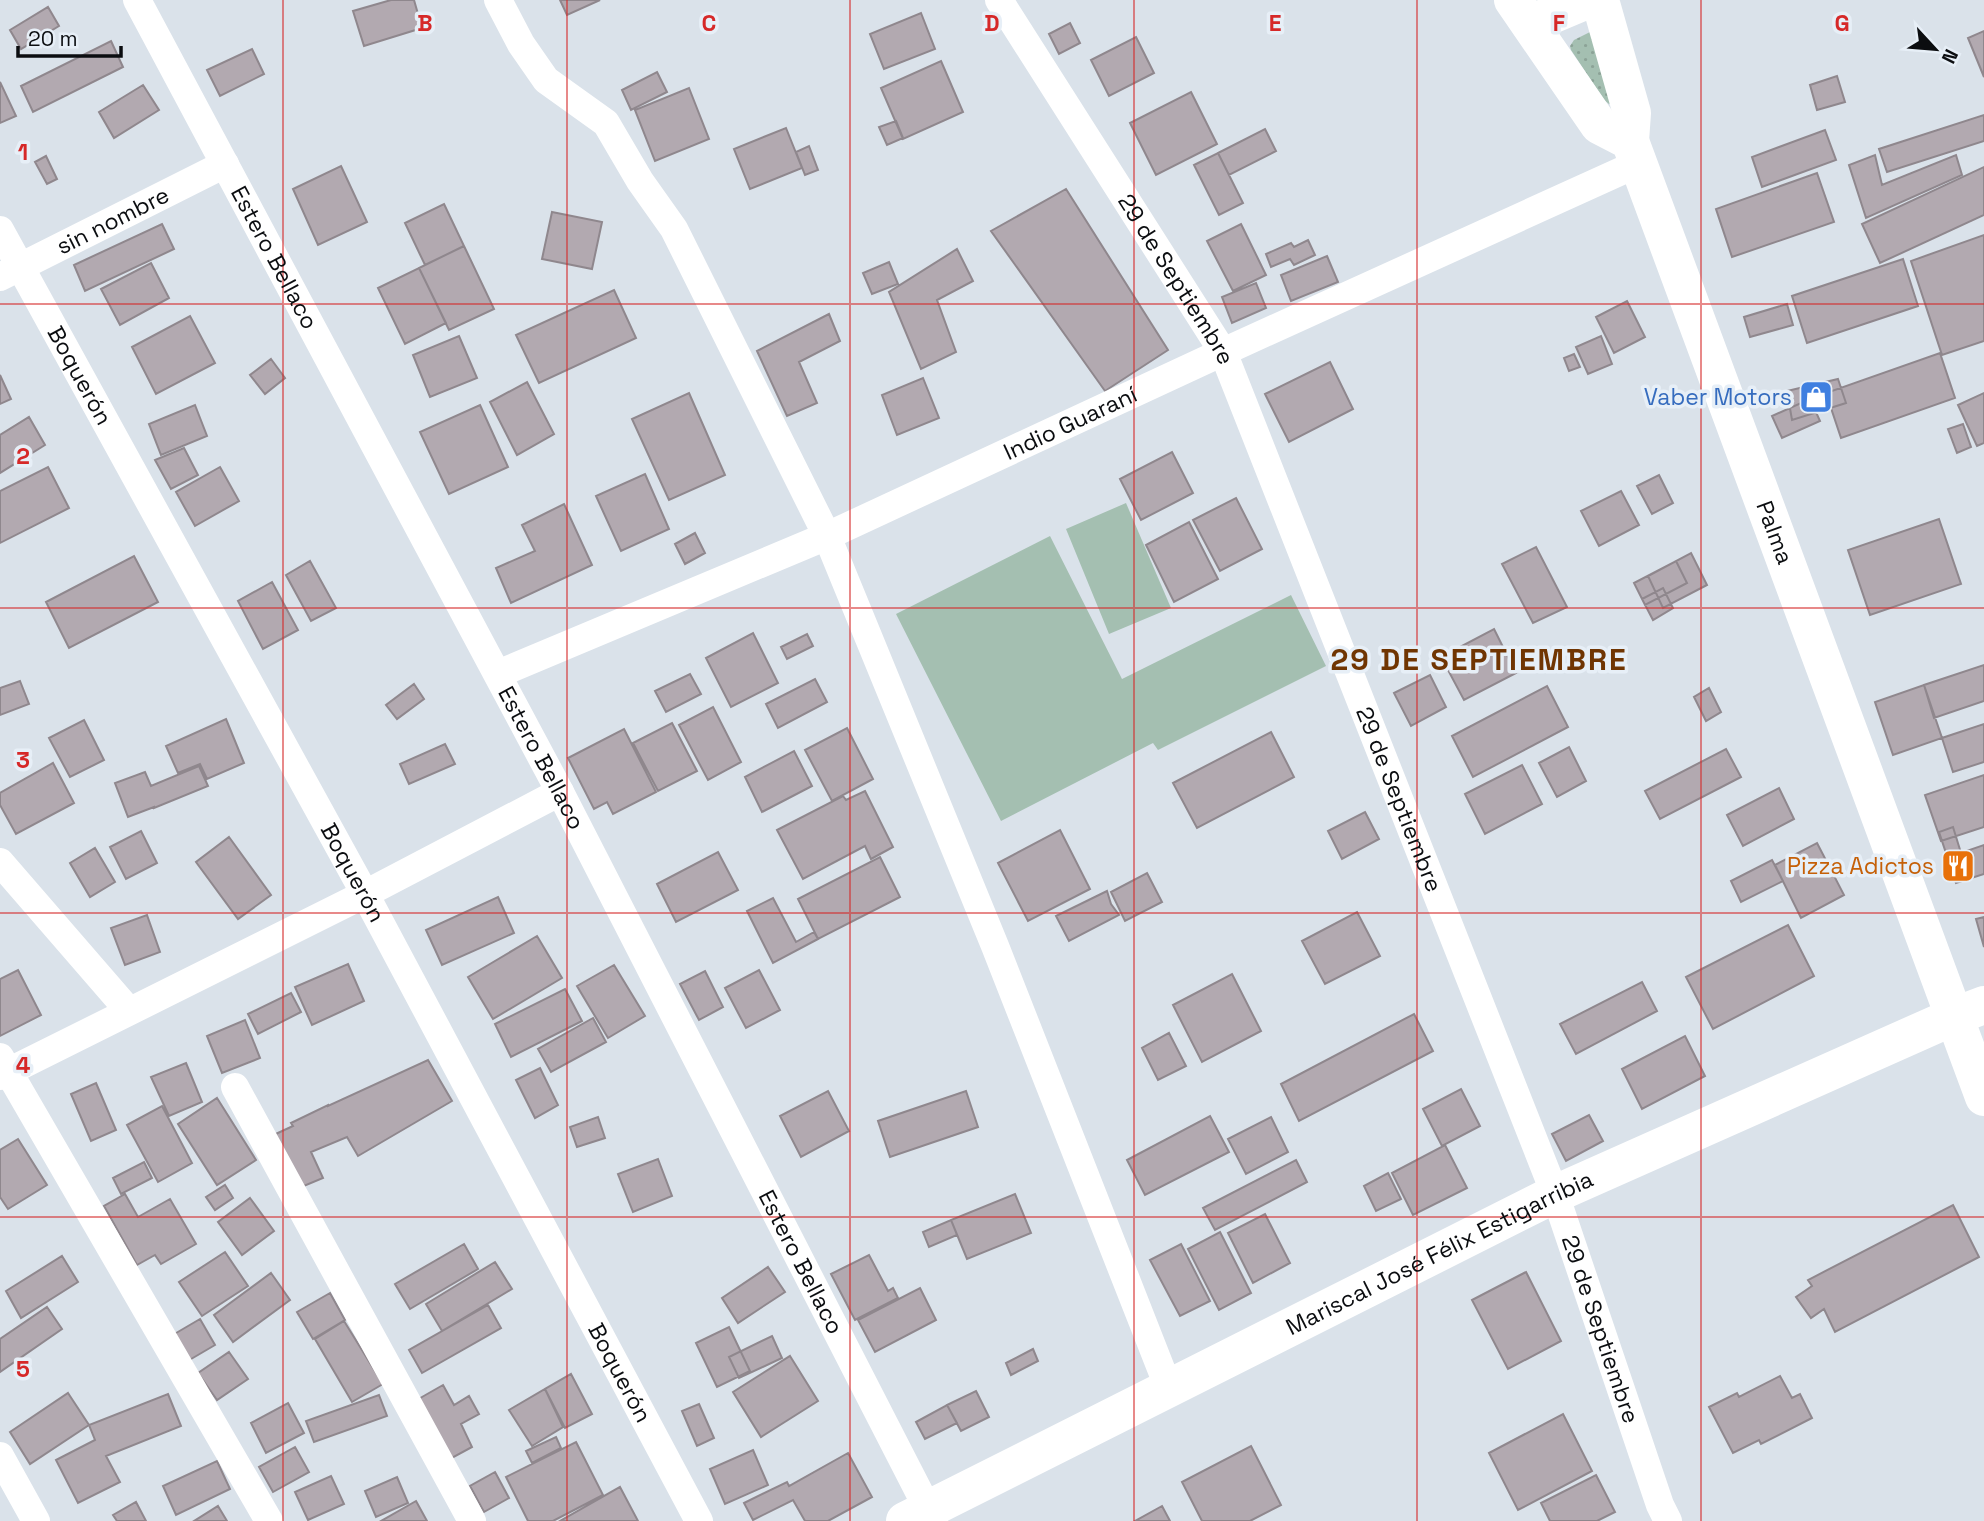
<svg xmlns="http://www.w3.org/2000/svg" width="1984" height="1521" font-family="'Space Grotesk',sans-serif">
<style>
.grass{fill:url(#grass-dots)}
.green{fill:#a4bfb1}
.building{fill:#b2a9b0;stroke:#8f878d;stroke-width:2}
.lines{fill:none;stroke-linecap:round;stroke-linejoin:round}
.street{stroke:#fff;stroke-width:28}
.secondary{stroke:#fff;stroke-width:38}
.grid{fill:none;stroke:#d62828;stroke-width:2;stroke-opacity:0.55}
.labels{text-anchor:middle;stroke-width:7;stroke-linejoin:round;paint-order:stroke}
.street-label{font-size:23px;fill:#0b0d10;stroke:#e7eff7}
.shop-label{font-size:23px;fill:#366cbe;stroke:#e7eff7;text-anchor:end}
.food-label{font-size:23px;fill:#c56008;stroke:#e7eff7;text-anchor:end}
.district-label{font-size:30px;font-weight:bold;letter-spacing:2px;fill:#703502;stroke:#e7eff7}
.grid-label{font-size:23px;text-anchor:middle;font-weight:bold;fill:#d62828;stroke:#e7eff7;stroke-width:7;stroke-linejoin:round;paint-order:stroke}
</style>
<defs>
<pattern id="grass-dots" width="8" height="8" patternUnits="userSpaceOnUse" patternTransform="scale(1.75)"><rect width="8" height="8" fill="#a4bfb1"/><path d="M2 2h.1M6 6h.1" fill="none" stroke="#8ca397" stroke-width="1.8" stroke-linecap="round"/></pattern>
</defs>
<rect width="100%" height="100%" fill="#dae2ea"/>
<path class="grass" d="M1592,31L1611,103L1609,104L1604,100L1571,50L1570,46L1574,40Z"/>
<path class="green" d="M1126,503L1171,608L1109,634L1066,529Z
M1050,536L1122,679L1291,595L1326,666L1158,750L1153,743L1001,821L896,614Z"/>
<path class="building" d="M391,0H414L422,28L364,46L353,11Z
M560,0H600L567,15Z
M48,7L59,26L21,49L10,30Z
M921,13L935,49L884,69L870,34Z
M1070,23L1080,43L1059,54L1049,34Z
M1984,31V77L1968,38Z
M1136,37L1154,73L1109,96L1091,60Z
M111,41L123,67L33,112L21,86Z
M252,49L264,74L220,96L207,70Z
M941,61L963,112L903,139L881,88Z
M657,72L667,92L631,110L622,90Z
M1837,76L1845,102L1817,110L1810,85Z
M0,82L16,116L0,123Z
M143,85L159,110L114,138L99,112Z
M689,88L709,139L655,161L635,110Z
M1191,92L1217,144L1156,175L1130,123Z
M1984,115V141L1887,172L1879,149Z
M896,121L903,138L887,145L879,127Z
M786,128L802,168L750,189L734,149Z
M1265,129L1276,151L1229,175L1218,153Z
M1825,130L1836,160L1762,187L1752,157Z
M809,146L818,170L805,175L796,152Z
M1218,153L1243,203L1219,215L1194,165Z
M1875,155L1882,185L1956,155L1962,175L1866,218L1849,165Z
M46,156L57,179L47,184L35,162Z
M341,166L367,222L318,245L293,189Z
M1984,167V215L1880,263L1862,224Z
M1817,173L1834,222L1732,257L1716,209Z
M1066,189L1168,350L1105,391L991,231Z
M444,204L464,246L425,265L405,223Z
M552,212L602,222L592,269L542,259Z
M162,224L174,249L85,291L74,265Z
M1241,224L1266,275L1233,291L1207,241Z
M1984,235V341L1942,355L1911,261Z
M1308,240L1315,255L1294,265L1290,259L1271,267L1266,254L1291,243L1294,247Z
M464,246L494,309L449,330L419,268Z
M957,249L973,281L937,300L956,352L921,369L889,292Z
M1327,256L1338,282L1291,301L1281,275Z
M1903,259L1918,306L1807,343L1792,296Z
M889,262L898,284L872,294L863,273Z
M151,263L169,298L120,325L101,289Z
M419,268L446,323L405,344L378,288Z
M1256,283L1266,308L1232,323L1222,297Z
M614,290L636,338L539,383L516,335Z
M1627,301L1645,337L1614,353L1596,317Z
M1787,304L1793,325L1750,337L1744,317Z
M829,314L840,341L799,362L817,403L787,416L757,351Z
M190,316L215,363L156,394L132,347Z
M459,336L477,378L430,397L413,355Z
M1601,336L1612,364L1588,374L1576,347Z
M1940,353L1955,398L1841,438L1826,393Z
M1574,354L1580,367L1569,371L1564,358Z
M271,359L285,378L265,394L250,375Z
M1330,362L1353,409L1289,442L1265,394Z
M0,375L11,399L0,404Z
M923,378L939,418L897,435L882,395Z
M1838,379L1846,403L1792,420L1787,391Z
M527,382L554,434L517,455L490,402Z
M689,393L725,475L669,500L632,419Z
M1984,393V443L1977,446L1958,405Z
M1810,399L1820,421L1782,438L1772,416Z
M195,405L207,436L161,455L149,424Z
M480,405L508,467L449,494L420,432Z
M29,417L45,445L0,473V435Z
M1963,424L1971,447L1957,453L1948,429Z
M184,448L198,475L171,489L155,460Z
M1172,452L1193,493L1141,520L1120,479Z
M48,467L69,508L0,543V491Z
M220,467L239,501L195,526L176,492Z
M645,474L669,529L621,551L596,496Z
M1659,475L1673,503L1652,514L1637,486Z
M1621,491L1639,525L1599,546L1581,511Z
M1236,498L1262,549L1220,571L1193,520Z
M564,504L592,565L511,603L496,568L535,551L522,525Z
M1939,519L1961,584L1870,615L1848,550Z
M1189,522L1218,579L1174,602L1146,545Z
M695,533L705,553L685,564L675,544Z
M1536,547L1567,607L1533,623L1502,564Z
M1691,553L1707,585L1663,608L1648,576Z
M134,556L158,602L69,648L46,602Z
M310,561L336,608L311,621L286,575Z
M1676,561L1687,583L1645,605L1634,583Z
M272,582L298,630L263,649L238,601Z
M1663,588L1673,608L1653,620L1642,599Z
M1494,629L1516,673L1464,700L1441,657Z
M753,633L778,683L731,707L706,658Z
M807,634L813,646L787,659L781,647Z
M1984,665V701L1934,718L1924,685Z
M690,674L701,694L666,712L655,691Z
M1430,675L1446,707L1411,726L1394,693Z
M815,679L827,702L778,728L766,704Z
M20,681L29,704L0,715V688Z
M414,684L424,699L397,719L386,705Z
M1924,685L1942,738L1893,755L1875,702Z
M1547,686L1568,727L1473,777L1452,736Z
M1709,688L1721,712L1706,721L1694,697Z
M713,707L741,762L708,780L679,725Z
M226,719L244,763L207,779L200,764L178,773L166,746Z
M84,720L104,760L70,777L49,738Z
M672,723L697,771L658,791L633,743Z
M1984,724V762L1953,772L1942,738Z
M847,728L873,779L832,801L805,750Z
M624,729L656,792L613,814L607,802L594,809L568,758Z
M1271,732L1294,777L1197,828L1173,783Z
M445,744L455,764L409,784L400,764Z
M1569,747L1586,781L1557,797L1539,763Z
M1726,749L1741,777L1660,819L1645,791Z
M794,751L812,786L762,812L745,777Z
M53,763L74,803L16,834L0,805V793Z
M1522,765L1542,804L1485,834L1465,794Z
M199,766L208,786L154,808V807L128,817L115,783L145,772L151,786Z
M1984,775V827L1941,841L1925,795Z
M1779,788L1794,819L1743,846L1727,815Z
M865,791L893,847L871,859L865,846L803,879L777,830L843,796L846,800Z
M1365,812L1379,839L1342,859L1328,831Z
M1953,827L1961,853L1984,845V874L1956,883L1939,832Z
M1060,830L1090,889L1028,921L998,863Z
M141,831L157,863L126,879L110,847Z
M229,837L271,895L238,919L196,862Z
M1817,843L1844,895L1801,918L1775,865Z
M95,848L115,882L90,897L70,863Z
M718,852L738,890L676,922L657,884Z
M880,857L900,897L818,939L798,899Z
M1772,860L1783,881L1741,902L1731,881Z
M1147,873L1162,902L1125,921L1111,892Z
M1107,891L1111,904L1119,915L1069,941L1056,916Z
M498,897L514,933L442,965L426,930Z
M773,898L796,942L814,932L818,939L773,963L747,911Z
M1357,912L1380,956L1325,984L1302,941Z
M147,915L160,952L125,965L111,928Z
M1984,917V947L1976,919Z
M1788,925L1814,976L1713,1029L1686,977Z
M537,936L562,978L493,1019L468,977Z
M348,964L364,1001L312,1025L295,987Z
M614,965L645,1016L608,1038L577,986Z
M18,970L41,1015L0,1036V979Z
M759,970L780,1010L746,1028L725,988Z
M705,971L723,1007L699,1020L680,984Z
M1232,974L1261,1031L1202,1062L1173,1005Z
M1642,982L1657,1011L1576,1054L1560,1024Z
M565,989L582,1021L511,1057L495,1024Z
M291,993L301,1012L258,1034L248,1014Z
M1414,1014L1433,1051L1299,1121L1281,1084Z
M593,1018L606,1042L551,1072L538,1049Z
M245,1020L260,1058L222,1073L207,1036Z
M1169,1033L1186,1066L1158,1080L1142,1048Z
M1685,1036L1705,1076L1642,1109L1622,1069Z
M428,1060L452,1101L358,1156L347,1137L311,1152L323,1178L299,1188L267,1138L293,1126L291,1123L328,1105V1106Z
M186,1063L202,1102L169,1116L151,1077Z
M540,1068L558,1105L535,1118L516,1080Z
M96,1083L116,1130L91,1141L71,1094Z
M1461,1089L1480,1126L1442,1146L1423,1109Z
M828,1091L849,1131L801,1157L780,1116Z
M966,1091L978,1127L890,1157L878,1121Z
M217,1098L256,1160L217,1185L178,1124Z
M162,1106L192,1163L158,1182L127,1125Z
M1589,1115L1603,1141L1566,1161L1552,1134Z
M1210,1116L1229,1152L1145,1195L1127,1160Z
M598,1117L605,1138L577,1147L570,1127Z
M1271,1117L1288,1152L1246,1174L1228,1139Z
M18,1139L47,1185L8,1209L0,1197V1150Z
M1445,1145L1467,1188L1413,1215L1392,1173Z
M658,1159L672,1196L633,1212L618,1174Z
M1296,1160L1307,1182L1215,1230L1203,1208Z
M144,1162L152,1178L121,1194L113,1178Z
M1388,1173L1401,1199L1376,1211L1364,1186Z
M225,1185L233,1198L215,1210L206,1197Z
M125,1194L138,1217L170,1199L196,1244L161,1264L155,1255L137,1265L104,1206Z
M1015,1194L1031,1233L967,1259L951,1220Z
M250,1198L274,1231L242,1255L218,1222Z
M1953,1205L1979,1257L1835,1332L1824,1309L1811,1318L1796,1297L1812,1286L1808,1280Z
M1265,1214L1290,1263L1253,1283L1228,1233Z
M951,1220L957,1235L929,1247L923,1232Z
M1220,1232L1251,1293L1219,1310L1188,1249Z
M464,1244L478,1269L410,1309L395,1284Z
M1181,1244L1210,1301L1180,1316L1150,1260Z
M225,1252L248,1286L202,1316L179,1282Z
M869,1255L888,1291L893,1288L898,1298L855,1320L831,1274Z
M62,1256L78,1282L21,1318L6,1291Z
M495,1262L512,1289L442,1331L426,1304Z
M768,1267L785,1292L738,1323L722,1298Z
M1526,1272L1561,1341L1508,1369L1472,1300Z
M271,1273L290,1300L233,1342L214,1315Z
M920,1288L936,1320L875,1352L858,1320Z
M330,1293L345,1320L313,1339L297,1312Z
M488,1305L501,1328L422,1373L409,1350Z
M47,1307L62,1329L0,1372V1339Z
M200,1319L215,1345L186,1362L171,1336Z
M344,1321L383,1384L352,1402L315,1339Z
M729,1327L750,1371L717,1387L696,1343Z
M772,1336L782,1358L739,1378L729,1357Z
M1033,1349L1038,1361L1011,1375L1006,1363Z
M229,1352L248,1379L217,1400L198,1373Z
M790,1356L818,1401L761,1437L733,1392Z
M571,1374L592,1414L565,1428L545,1389Z
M1780,1376L1792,1398L1800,1394L1812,1418L1761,1444L1759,1440L1733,1453L1709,1407L1737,1393L1739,1397Z
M443,1385L454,1405L469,1396L479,1414L461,1424L472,1447L450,1459L415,1401Z
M545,1389L563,1427L532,1446L509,1410Z
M976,1391L989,1417L961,1431L947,1405Z
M68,1393L89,1425L30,1464L10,1432Z
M168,1394L181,1426L106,1456L120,1482L78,1503L56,1460L95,1440L89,1425Z
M379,1395L387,1416L314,1442L306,1421Z
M288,1403L304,1433L266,1453L251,1423Z
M699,1404L714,1438L697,1446L682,1411Z
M947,1405L957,1423L925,1439L916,1422Z
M1563,1414L1592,1471L1518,1510L1489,1453Z
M556,1437L561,1448L532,1463L526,1451Z
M576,1442L603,1495L553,1521H528L506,1477Z
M1251,1446L1281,1505L1250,1521H1202L1182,1482Z
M295,1447L309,1472L273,1492L259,1467Z
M753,1450L768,1485L725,1504L710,1469Z
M848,1453L872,1497L828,1521H805L793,1500L753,1520L744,1503L787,1482L789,1486Z
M217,1461L230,1489L176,1515L163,1486Z
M495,1472L509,1498L484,1512L470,1486Z
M1596,1475L1615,1512L1597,1521H1550L1541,1503Z
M331,1476L344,1504L308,1520L295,1492Z
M397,1477L408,1503L376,1517L365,1491Z
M620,1487L638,1521H560Z
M416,1501L427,1521H381Z
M136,1502L146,1521H117L113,1515Z
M218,1506L227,1521H194Z
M1162,1506L1170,1521H1135Z"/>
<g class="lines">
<g class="street">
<path id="s1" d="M137,0L560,792L934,1521"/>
<path d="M498,0L521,44L546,80L606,123L640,181L674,229L827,536L995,946L1169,1389"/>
<path id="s2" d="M999,0L1223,352L1555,1194L1660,1505L1668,1521"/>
<path id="s3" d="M0,230L365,894L699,1521"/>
<path id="s4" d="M0,277L225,164"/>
<path id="s5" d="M498,674L827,536L1223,352L1639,163"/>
<path d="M0,862L129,1011"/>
<path d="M0,1057L269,1521"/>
<path d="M0,1076L365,894L560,792"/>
<path d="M235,1087L472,1521"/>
<path d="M0,1456L36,1521"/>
</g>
<g class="secondary">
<path id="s6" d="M1513,0L1599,125L1630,141L1984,1097"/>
<path d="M1600,0L1632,113L1630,141"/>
<path d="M1530,24L1587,0"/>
<path id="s7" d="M905,1521L1555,1194L1955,1016L1984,1005"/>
</g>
</g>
<path class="grid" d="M283,0V1521M567,0V1521M850,0V1521M1134,0V1521M1417,0V1521M1701,0V1521M0,304H1984M0,608H1984M0,913H1984M0,1217H1984"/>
<defs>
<symbol id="shop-square" viewBox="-11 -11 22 22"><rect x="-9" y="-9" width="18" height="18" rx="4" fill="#3f7fe0" stroke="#e7eff7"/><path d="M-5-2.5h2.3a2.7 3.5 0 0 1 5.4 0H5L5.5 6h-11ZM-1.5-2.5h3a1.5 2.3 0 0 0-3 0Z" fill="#fff"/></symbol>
<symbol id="restaurant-square" viewBox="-11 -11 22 22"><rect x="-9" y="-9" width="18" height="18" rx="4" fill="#e8710a" stroke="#e7eff7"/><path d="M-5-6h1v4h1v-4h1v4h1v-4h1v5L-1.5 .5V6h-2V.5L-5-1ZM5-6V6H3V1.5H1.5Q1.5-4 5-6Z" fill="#fff"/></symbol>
</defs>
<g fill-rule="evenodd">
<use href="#shop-square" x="1797" y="378" width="38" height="38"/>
<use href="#restaurant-square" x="1939" y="847" width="38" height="38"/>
</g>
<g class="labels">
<g class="street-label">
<text dy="8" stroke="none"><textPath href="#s4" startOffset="126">sin nombre</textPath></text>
<text dy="8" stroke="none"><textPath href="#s1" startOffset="292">Estero Bellaco</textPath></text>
<text dy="8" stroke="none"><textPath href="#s2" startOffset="331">29 de Septiembre</textPath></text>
<text dy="8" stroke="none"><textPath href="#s3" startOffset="166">Boquerón</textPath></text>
<text dy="8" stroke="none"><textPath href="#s5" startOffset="625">Indio Guaraní</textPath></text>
<text dy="8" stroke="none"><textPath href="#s6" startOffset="604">Palma</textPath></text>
<text dy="8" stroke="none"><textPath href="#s1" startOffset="859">Estero Bellaco</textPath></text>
<text dy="8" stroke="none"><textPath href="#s2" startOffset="898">29 de Septiembre</textPath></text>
<text dy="8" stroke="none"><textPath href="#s3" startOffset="733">Boquerón</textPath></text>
<text dy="8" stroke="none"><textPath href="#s7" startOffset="598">Mariscal José Félix Estigarribia</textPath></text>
<text dy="8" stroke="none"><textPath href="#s1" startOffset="1426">Estero Bellaco</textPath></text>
<text dy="8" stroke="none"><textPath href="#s2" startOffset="1465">29 de Septiembre</textPath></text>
<text dy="8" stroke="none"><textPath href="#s3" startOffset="1300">Boquerón</textPath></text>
</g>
<g class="shop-label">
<text x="1792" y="405">Vaber Motors</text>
</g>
<g class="food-label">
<text x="1934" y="874">Pizza Adictos</text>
</g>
<g class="district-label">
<text x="1479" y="670">29 DE SEPTIEMBRE</text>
</g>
</g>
<g class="grid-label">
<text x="425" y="31">B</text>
<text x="709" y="31">C</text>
<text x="992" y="31">D</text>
<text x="1275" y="31">E</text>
<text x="1559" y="31">F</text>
<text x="1842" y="31">G</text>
<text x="23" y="160">1</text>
<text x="23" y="464">2</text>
<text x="23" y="768">3</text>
<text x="23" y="1073">4</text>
<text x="23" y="1377">5</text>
</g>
<g transform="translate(1935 49) rotate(116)" stroke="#e7eff7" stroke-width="5" paint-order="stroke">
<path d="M0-5L12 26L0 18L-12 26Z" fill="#0b0d10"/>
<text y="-10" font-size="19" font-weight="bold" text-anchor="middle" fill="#0b0d10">N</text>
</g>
<path d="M18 46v10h103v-10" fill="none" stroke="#0b0d10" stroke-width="3.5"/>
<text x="28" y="46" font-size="21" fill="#0b0d10" stroke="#e7eff7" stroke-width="5" paint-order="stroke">20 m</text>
</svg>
